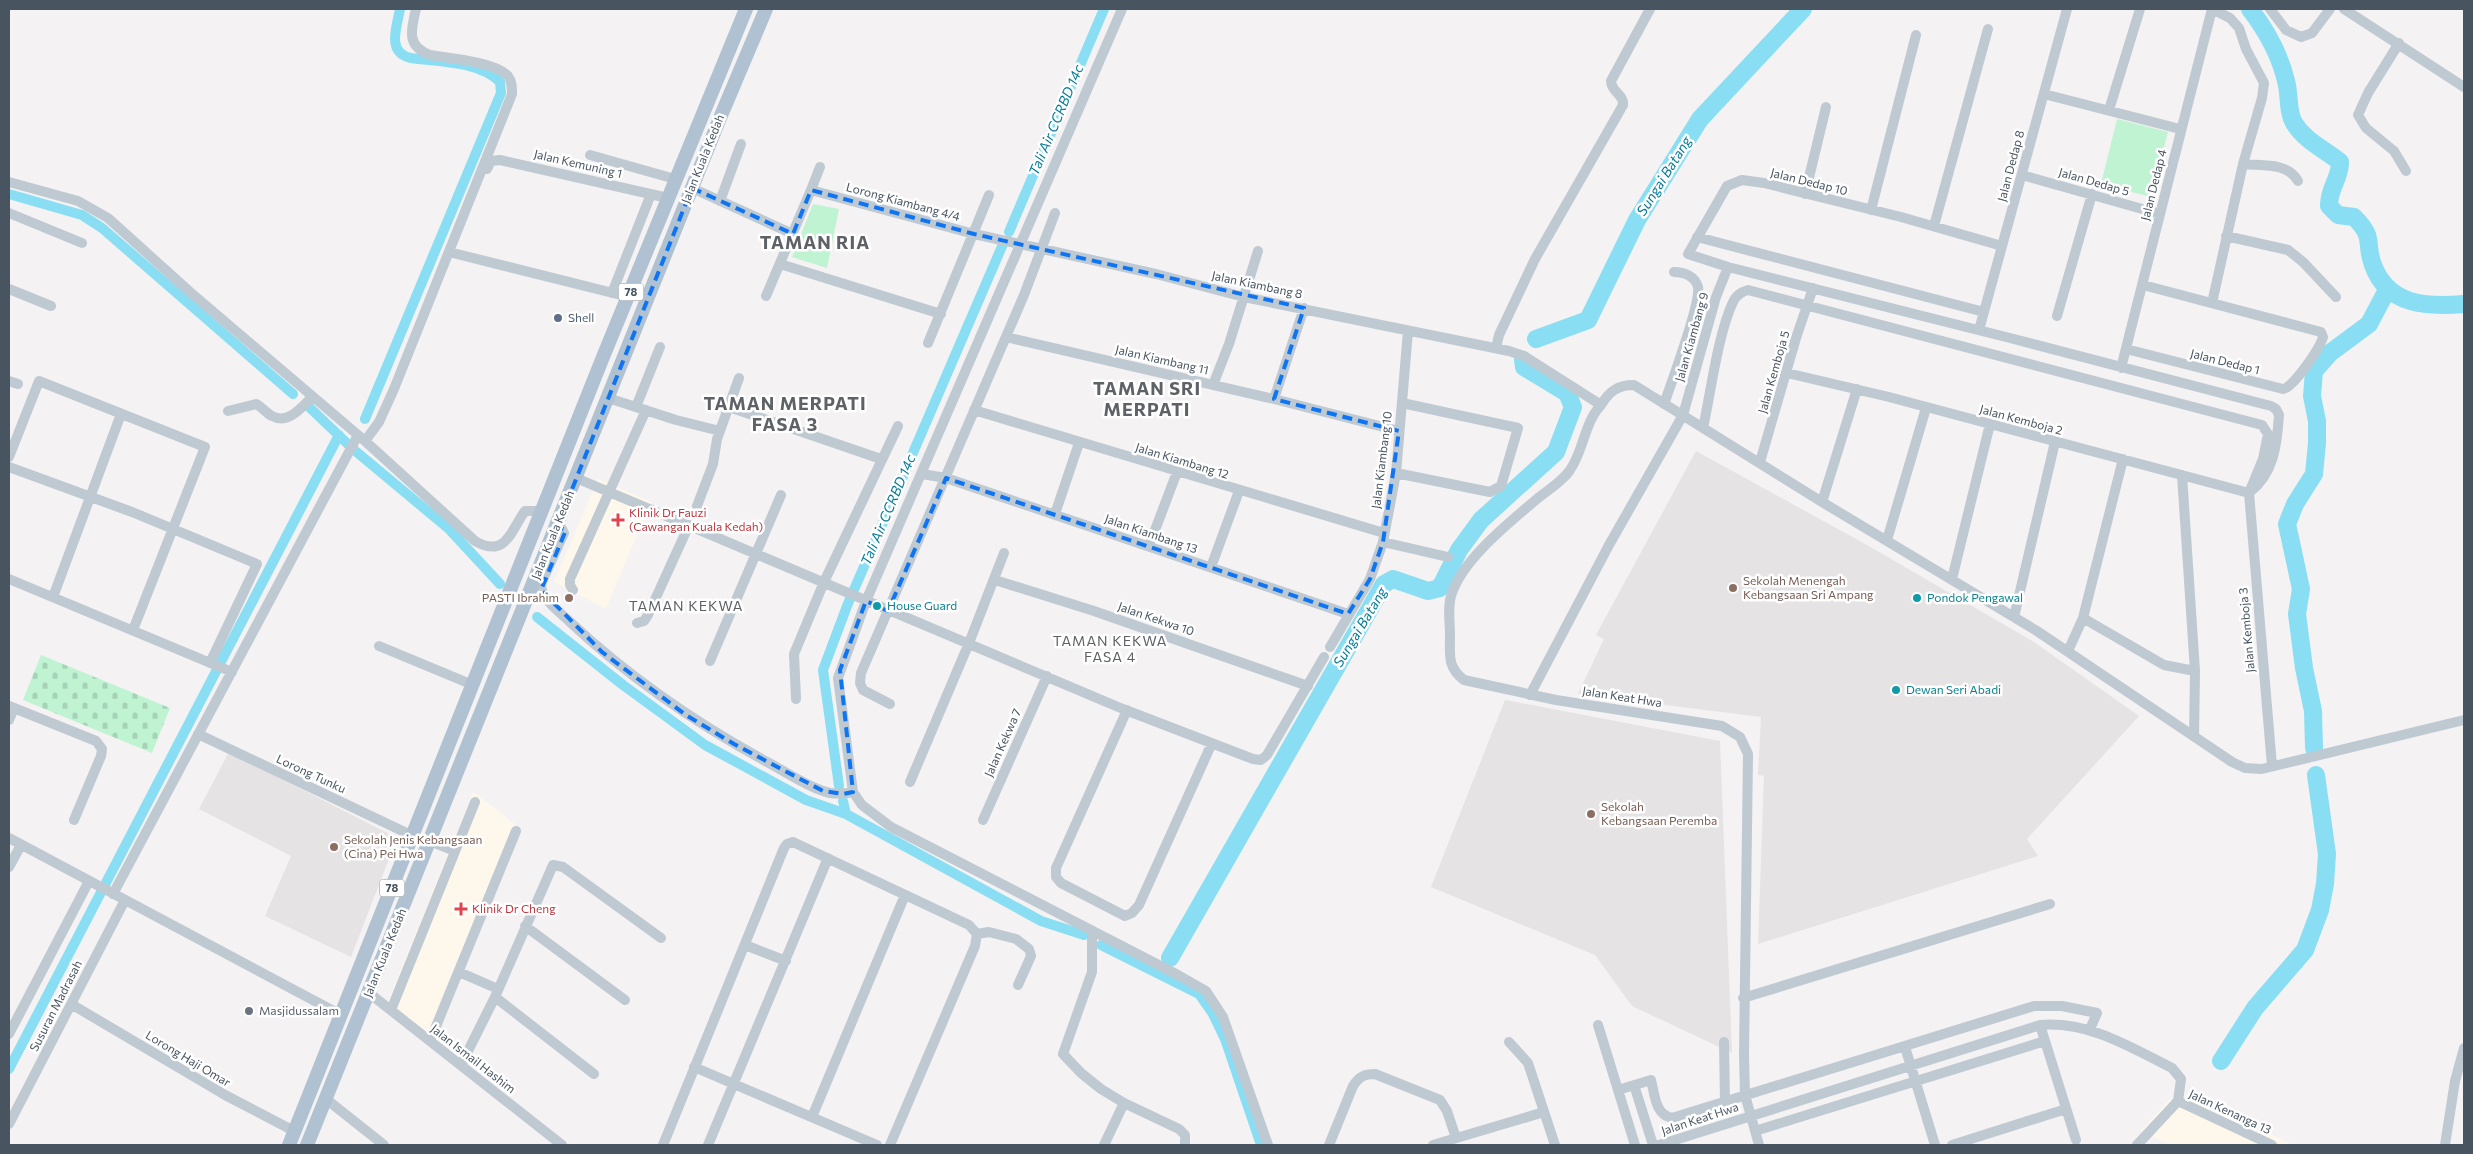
<svg xmlns="http://www.w3.org/2000/svg" width="2473" height="1154" font-family="Commissioner,sans-serif">
<style>
.commercial{fill:#fef8ec}
.education{fill:#e5e3e4}
.cemetery{fill:url(#cemetery-stones)}
.green{fill:#bff3d2}
.lines{fill:none;stroke-linecap:round;stroke-linejoin:round}
.canal{stroke:#89def3;stroke-width:10}
.river{stroke:#89def3;stroke-width:18}
.minor{stroke:#bfc9d2;stroke-width:10}
.major{stroke:#b0c2d2;stroke-width:14}
.marked{fill:none;stroke:#0d74f3;stroke-width:4;stroke-dasharray:10 6;stroke-linejoin:round}
.service-dot{fill:#5c6f8a;stroke:#fff;stroke-width:2}
.health-dot{fill:#e0444e;stroke:#fff;stroke-width:2}
.education-dot{fill:#8d6e63;stroke:#fff;stroke-width:2}
.culture-dot{fill:#0f9aa8;stroke:#fff;stroke-width:2}
.worship-dot{fill:#6b7280;stroke:#fff;stroke-width:2}
.labels{text-anchor:middle;stroke-width:5;stroke-linejoin:round;paint-order:stroke}
.shield{fill:#fff;stroke:#7f8890;stroke-width:1}
.shield-label{font-size:11px;font-weight:bold;fill:#485561}
.street-label{font-size:12px;fill:#485561;stroke:#fff}
.service-label{font-size:12px;fill:#4e5e75;stroke:#fff;text-anchor:start}
.health-label{font-size:12px;fill:#be3a42;stroke:#fff;text-anchor:start}
.education-label{font-size:12px;fill:#785e54;stroke:#fff;text-anchor:start}
.culture-label{font-size:12px;fill:#0d838f;stroke:#fff;text-anchor:start}
.worship-label{font-size:12px;fill:#5b616d;stroke:#fff;text-anchor:start}
.water-label{font-size:14px;font-style:italic;fill:#057b98;stroke:#fff}
.neighbourhood-label{font-size:14px;letter-spacing:1px;fill:#5e6267;stroke:#fff}
.district-label{font-size:18px;font-weight:bold;letter-spacing:1px;fill:#5e6267;stroke:#fff}
</style>
<defs>
<pattern id="cemetery-stones" width="16" height="16" patternUnits="userSpaceOnUse" patternTransform="scale(1.25)"><rect width="16" height="16" fill="#bff3d2"/><path d="M2 7V4a2 2 0 0 1 4 0v3zM10 15v-3a2 2 0 0 1 4 0v3z" fill="#a6d2b7"/></pattern>
</defs>
<rect width="100%" height="100%" fill="#f4f2f2"/>
<path class="commercial" d="M598,479L651,502L606,609L554,582Z
M473,792L515,824L427,1042L384,1011Z
M2192,1097L2293,1145H2170L2141,1131L2169,1100Z"/>
<path class="education" d="M1696,451L1867,545L2034,642L2139,716L2027,839L2038,856L1758,944L1764,776L1758,775L1761,717L1578,694L1604,639L1596,635Z
M1505,700L1720,741L1732,1053L1632,1006L1595,955L1431,887Z
M229,752L397,838L351,957L265,916L291,856L199,809Z"/>
<path class="cemetery" d="M41,655L170,708L152,753L23,700Z"/>
<path class="green" d="M2117,119L2168,132L2151,197L2101,184Z
M813,204L839,209L827,268L792,257Z"/>
<g class="lines">
<path class="canal" d="M9,194L82,215L102,228L293,394
M1009,232L1104,9
M308,406L353,449L449,529L500,584
M365,419L501,93L500,82C479,61 439,62 411,58C386,53 397,26 400,9
M537,617L623,685L705,745L806,800L846,814L1041,921L1084,935
M839,786L823,670L847,606L1003,244
M843,801L846,814
M1101,945L1199,994L1213,1014L1225,1039L1261,1145
M9,1069L339,435"/>
<path class="river" d="M2250,9C2266,30 2280,55 2286,81C2290,94 2287,111 2294,123C2305,141 2324,149 2340,162C2340,180 2329,186 2329,206L2338,215L2354,217C2376,239 2364,241 2373,265C2388,306 2427,307 2464,304
M1536,339L1588,320L1637,220L1700,119L1803,9
M2314,748L2313,711L2304,668L2297,614L2301,589L2287,524L2295,504L2314,474L2317,443V421L2312,396L2314,371L2330,353L2369,324L2387,290
M1170,958L1384,584L1393,579L1428,591L1440,588L1459,550L1481,520L1556,452L1573,407L1567,393L1524,367L1523,360
M2221,1061L2255,1008L2305,950L2320,910L2325,884L2327,854L2316,775"/>
<path class="minor" d="M1122,9L866,601L838,678L853,792L862,805L891,827L1178,975L1206,991L1223,1017L1268,1145
M2212,9L2230,18L2239,28L2246,49L2264,83L2262,98L2243,164L2212,303
M2270,9L2286,30L2301,37L2312,33L2330,9
M2344,9L2464,87
M2399,43L2368,93L2358,115L2366,128L2394,151L2406,171
M2044,94L2180,129
M2109,110L2140,9
M590,155L675,179
M2243,164C2263,166 2287,162 2298,181
M487,169L491,161L500,160L668,198
M2022,175L2160,214
M9,182L78,201L108,218L190,292L365,441L475,541C506,559 511,530 525,511H543
M692,188L793,234
M811,190L820,167
M1805,194L1826,107
M720,201L741,144
M1871,210L1916,35
M9,213L82,243
M1934,226L1988,29
M2226,236L2288,250L2303,262L2336,297
M1697,237L1984,312
M2002,246L1901,217L1764,183L1742,180L1727,186L1688,254L1728,267L2010,338L2271,406L2276,409L2279,415C2277,445 2274,474 2249,493
M449,252L629,297
M780,264L941,314
M9,289L51,306
M612,293L651,194
M766,296L811,190L974,234L1156,274L1244,297L1509,351L1524,356L1601,405C1584,423 1584,450 1570,470C1563,481 1548,490 1538,498C1510,522 1464,558 1452,593C1447,606 1450,622 1450,635C1450,655 1447,667 1464,680L1556,700L1722,726L1740,737L1748,754L1744,1055L1745,1095L1759,1145
M2057,316L2092,194
M1979,330L2067,9
M1006,337L1274,399L1399,431
M928,343L989,195
M1496,348L1499,335L1535,259L1623,105C1624,94 1611,92 1611,81L1650,9
M2126,349L2283,389C2293,388 2320,348 2323,337L2321,332L2143,285
M2121,368L2212,9
M1787,373L1889,397L2249,493
M9,381L18,384
M1213,385L1229,344L1258,251
M608,398L676,420L720,431
M1274,399L1304,308
M1664,404C1671,384 1701,303 1698,287C1695,276 1684,272 1674,272
M1601,405C1609,392 1617,385 1634,385L1822,502L2037,631L2232,762L2245,768L2262,769L2464,720
M636,407L660,347
M729,407L881,459
M974,410L1384,533
M228,411L256,404C262,407 266,413 272,416C288,425 302,407 312,397
M1703,428C1711,391 1718,334 1733,302C1736,295 1741,292 1748,290L2262,425L2268,434L2263,459L2249,493L2272,766
M365,441L379,422L394,389L512,94C512,87 512,81 508,76C496,62 448,58 430,55C406,46 411,30 416,9
M9,457L39,381L205,447L133,630
M1760,462L1796,338L1813,288
M9,467L132,512L257,564L210,663
M1396,473L1490,492L1501,486L1518,428L1402,403
M922,474L946,478L1348,614
M2182,475L2195,671L2194,736
M576,478L1123,709L1253,759L1261,760L1267,755L1324,657
M1822,502L1857,389
M697,506L713,464L717,439L739,378
M1055,514L1079,443
M557,527L562,529L564,533L541,584C541,600 560,612 570,622C630,678 697,724 769,763C786,772 805,785 823,791C833,795 843,794 853,792
M1887,540L1926,408
M1383,542L1448,557
M1149,546L1177,472
M1211,567L1239,491
M9,579L232,672
M1952,579L1990,424
M995,580L1094,611L1308,686
M573,590L570,585V579L646,410
M53,597L121,414
M2014,617L2055,442
M2083,618L2164,665L2195,671
M637,623L644,621L648,615L689,525
M379,646L473,685
M1330,647L1370,579L1383,542L1396,473L1408,331
M2068,651L2083,618L2123,459
M710,661L781,495
M1530,695L1609,545L1683,415L1716,297L1728,267
M796,699L794,654L824,582L898,426
M890,704L863,690L860,683L861,673L1024,295L1055,213
M9,706L96,741L102,749L101,756L74,820
M1127,710L1056,868V877L1061,883L1125,916L1132,913L1139,905L1212,743
M9,720L14,708
M198,734L413,836
M910,782L969,643L1004,553
M983,820L1047,676
M9,838L341,1015
M430,841L455,851
M9,867L21,845
M113,894L358,435
M525,926L625,1000
M1092,932V972L1063,1054L1081,1073L1101,1089L1124,1103L1179,1129L1185,1135V1145
M977,934L989,932L1016,939L1029,949L1031,956L1018,985
M745,945L786,961
M459,972L498,989
M369,993L562,1145
M495,997L594,1074
M1743,998L2050,904
M71,1004L225,1095L294,1131
M391,1010L475,802
M1598,1025L1635,1145
M2040,1025L2076,1140
M9,1034L89,881
M430,1041L516,831
M1509,1042L1528,1063L1555,1145
M1724,1042L1725,1102
M1905,1047L1935,1145
M461,1065L495,997L553,865L563,867L661,938
M694,1067L877,1145
M1634,1085L1653,1145
M1618,1090L1651,1080C1655,1095 1655,1115 1672,1118L2034,1006H2062L2097,1013L2090,1029
M326,1099L384,1145
M2178,1101L2272,1145
M812,1117L905,895
M9,1124L125,900
M1755,1131L2045,1041
M663,1145L784,848L787,844L793,842L969,925L977,934L975,946L890,1145
M708,1145L828,858
M1104,1145L1124,1103
M1329,1145L1353,1086C1359,1077 1364,1074 1375,1074L1440,1100L1447,1111L1456,1138
M1433,1145L1544,1112
M1659,1145L2040,1025C2089,1021 2130,1047 2172,1068L2181,1079L2178,1101
M1952,1145L2066,1109
M2137,1145L2178,1101
M2445,1145L2455,1081L2464,1048"/>
<path class="major" d="M289,1145L603,357L746,9
M307,1145L720,118L766,9"/>
</g>
<path class="marked" d="M692,188L793,234L811,190L974,234L1304,308L1274,399L1399,431L1383,542L1370,579L1348,614L946,478L888,611L866,601L840,670L853,792L843,794L823,791L734,744L686,715L602,652L541,590L566,530L557,527Z"/>
<circle class="service-dot" cx="558" cy="318" r="5"/>
<g class="health-dot">
<path d="M615.5 512.5h5v5h5v5h-5v5h-5v-5h-5v-5h5z"/>
<path d="M458.5 901.5h5v5h5v5h-5v5h-5v-5h-5v-5h5z"/>
</g>
<g class="education-dot">
<circle cx="1733" cy="588" r="5"/>
<circle cx="569" cy="598" r="5"/>
<circle cx="1591" cy="814" r="5"/>
<circle cx="334" cy="847" r="5"/>
</g>
<g class="culture-dot">
<circle cx="1917" cy="598" r="5"/>
<circle cx="877" cy="606" r="5"/>
<circle cx="1896" cy="690" r="5"/>
</g>
<circle class="worship-dot" cx="249" cy="1011" r="5"/>
<g class="labels">
<g class="shield">
<rect x="618.5" y="283.5" width="25" height="17" rx="4"/>
<rect x="379.5" y="879.5" width="25" height="17" rx="4"/>
</g>
<g class="shield-label">
<text x="631" y="296">78</text>
<text x="392" y="892">78</text>
</g>
<g class="street-label">
<text transform="translate(703 159) rotate(-68)" y="4">Jalan Kuala Kedah</text>
<text transform="translate(578 164) rotate(13)" y="4">Jalan Kemuning 1</text>
<text transform="translate(2011 166) rotate(-75)" y="4">Jalan Dedap 8</text>
<text transform="translate(1809 182) rotate(14)" y="4">Jalan Dedap 10</text>
<text transform="translate(2094 182) rotate(16)" y="4">Jalan Dedap 5</text>
<text transform="translate(2154 185) rotate(-76)" y="4">Jalan Dedap 4</text>
<text transform="translate(903 202) rotate(15)" y="4">Lorong Kiambang 4/4</text>
<text transform="translate(1257 285) rotate(12)" y="4">Jalan Kiambang 8</text>
<text transform="translate(1692 337) rotate(-74)" y="4">Jalan Kiambang 9</text>
<text transform="translate(1162 360) rotate(13)" y="4">Jalan Kiambang 11</text>
<text transform="translate(2225 362) rotate(14)" y="4">Jalan Dedap 1</text>
<text transform="translate(1774 372) rotate(-74)" y="4">Jalan Kemboja 5</text>
<text transform="translate(2021 420) rotate(15)" y="4">Jalan Kemboja 2</text>
<text transform="translate(1382 460) rotate(-83)" y="4">Jalan Kiambang 10</text>
<text transform="translate(1182 461) rotate(17)" y="4">Jalan Kiambang 12</text>
<text transform="translate(1151 534) rotate(19)" y="4">Jalan Kiambang 13</text>
<text transform="translate(553 535) rotate(-68)" y="4">Jalan Kuala Kedah</text>
<text transform="translate(1156 619) rotate(19)" y="4">Jalan Kekwa 10</text>
<text transform="translate(2247 630) rotate(-95)" y="4">Jalan Kemboja 3</text>
<text transform="translate(1622 697) rotate(9)" y="4">Jalan Keat Hwa</text>
<text transform="translate(1003 743) rotate(-66)" y="4">Jalan Kekwa 7</text>
<text transform="translate(311 774) rotate(25)" y="4">Lorong Tunku</text>
<text transform="translate(385 953) rotate(-68)" y="4">Jalan Kuala Kedah</text>
<text transform="translate(56 1006) rotate(-63)" y="4">Susuran Madrasah</text>
<text transform="translate(188 1059) rotate(31)" y="4">Lorong Haji Omar</text>
<text transform="translate(473 1059) rotate(38)" y="4">Jalan Ismail Hashim</text>
<text transform="translate(2230 1112) rotate(25)" y="4">Jalan Kenanga 13</text>
<text transform="translate(1700 1119) rotate(-18)" y="4">Jalan Keat Hwa</text>
</g>
<g class="service-label">
<text x="568" y="322">Shell</text>
</g>
<g class="health-label">
<text x="629" y="517">Klinik Dr Fauzi<tspan x="629" dy="14">(Cawangan Kuala Kedah)</tspan></text>
<text x="472" y="913">Klinik Dr Cheng</text>
</g>
<g class="education-label">
<text x="1743" y="585">Sekolah Menengah<tspan x="1743" dy="14">Kebangsaan Sri Ampang</tspan></text>
<text x="559" y="602" text-anchor="end">PASTI Ibrahim</text>
<text x="1601" y="811">Sekolah<tspan x="1601" dy="14">Kebangsaan Peremba</tspan></text>
<text x="344" y="844">Sekolah Jenis Kebangsaan<tspan x="344" dy="14">(Cina) Pei Hwa</tspan></text>
</g>
<g class="culture-label">
<text x="1927" y="602">Pondok Pengawal</text>
<text x="887" y="610">House Guard</text>
<text x="1906" y="694">Dewan Seri Abadi</text>
</g>
<g class="worship-label">
<text x="259" y="1015">Masjidussalam</text>
</g>
<g class="water-label">
<text transform="translate(1056 120) rotate(-67)" y="5">Tali Air CCRBD 14c</text>
<text transform="translate(1664 176) rotate(-58)" y="5">Sungai Batang</text>
<text transform="translate(888 510) rotate(-67)" y="5">Tali Air CCRBD 14c</text>
<text transform="translate(1360 627) rotate(-59)" y="5">Sungai Batang</text>
</g>
<g class="neighbourhood-label">
<text x="686" y="611">TAMAN KEKWA</text>
<text x="1110" y="646">TAMAN KEKWA<tspan x="1110" dy="16">FASA 4</tspan></text>
</g>
<g class="district-label">
<text x="815" y="249">TAMAN RIA</text>
<text x="1147" y="395">TAMAN SRI<tspan x="1147" dy="21">MERPATI</tspan></text>
<text x="785" y="410">TAMAN MERPATI<tspan x="785" dy="21">FASA 3</tspan></text>
</g>
</g>
<rect width="2473" height="1154" fill="none" stroke="#485561" stroke-width="20"/>
</svg>
